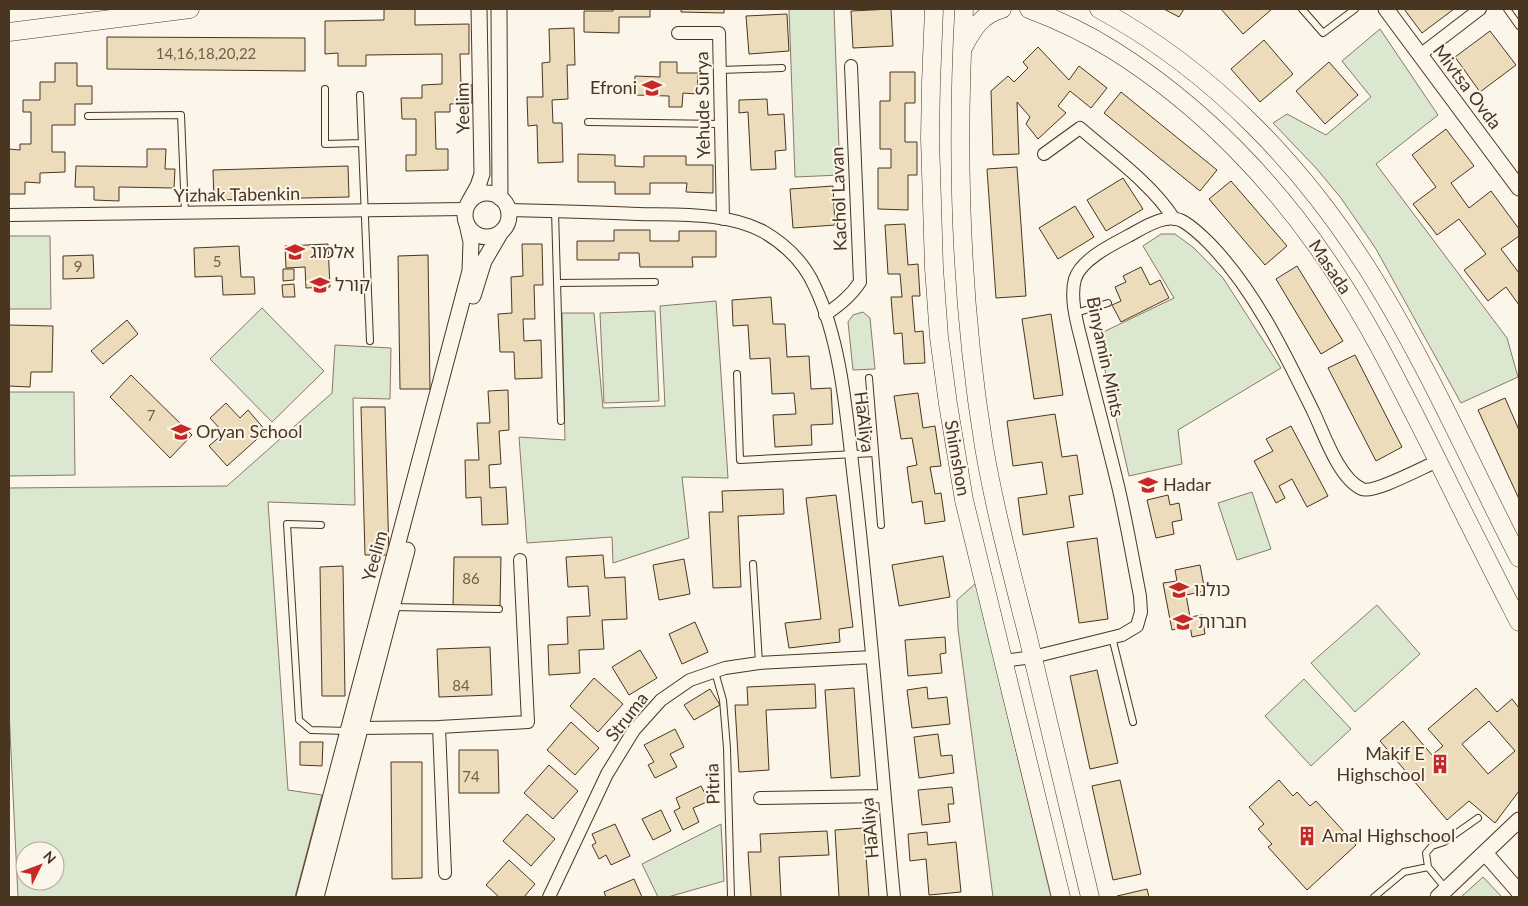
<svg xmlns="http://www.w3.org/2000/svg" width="1528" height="906" font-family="Lato,'Noto Sans Hebrew',sans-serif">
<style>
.green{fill:#dce7d0;stroke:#887966;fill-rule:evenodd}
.building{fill:#ecdcbc;stroke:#4a3520;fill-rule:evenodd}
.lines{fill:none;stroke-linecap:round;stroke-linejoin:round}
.service-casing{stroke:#4a3520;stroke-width:8}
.minor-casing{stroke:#4a3520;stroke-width:14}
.tertiary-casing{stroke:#4a3520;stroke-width:17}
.secondary-casing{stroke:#4a3520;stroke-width:19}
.service{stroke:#fbf6e9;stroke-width:6}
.minor{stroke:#fbf6e9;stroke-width:12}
.tertiary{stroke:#fbf6e9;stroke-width:15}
.secondary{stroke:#fbf6e9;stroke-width:18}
.labels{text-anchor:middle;stroke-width:4;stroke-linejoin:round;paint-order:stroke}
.number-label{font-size:15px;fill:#725f47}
.street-label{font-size:18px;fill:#4a3520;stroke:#fbf6e9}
.poi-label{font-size:18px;fill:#4a3520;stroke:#fbf6e9;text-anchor:start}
</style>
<rect width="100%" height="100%" fill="#fbf6e9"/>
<path class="green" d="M789,9H834L840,175L795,177Z
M1380,29L1438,115L1376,164L1507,338L1518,377L1461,403L1376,249L1341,198L1316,168L1273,123L1287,114L1326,135L1371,97L1342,61Z
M1161,234H1175L1194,248L1223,278L1281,368L1178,430L1182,464L1129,476L1097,335L1174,298L1143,246Z
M9,236H50L51,309H9Z
M716,301L728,478L682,477L689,538L613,563L612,537L527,543L519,437L565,440L562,313H594L603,408L665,406L660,306Z
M262,308L324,371L272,422L210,359Z
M655,311L659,401L604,403L600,313Z
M863,312L870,318L875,369L853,370L848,322L853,315Z
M335,345L391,348L390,399L353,398L355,505L268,502L288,790L322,795L295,897H18L9,711V488L227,486L332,393ZM25,851H55V881H25Z
M9,392H74L75,475L9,476Z
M1252,492L1271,549L1237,560L1218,503Z
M976,583L1051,897H993L958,629L957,600Z
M1377,605L1420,654L1355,712L1311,663Z
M1304,679L1351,729L1311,766L1265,716Z
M721,824L724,881L668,897H658L642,864Z
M1483,877L1502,897H1461Z"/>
<path class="building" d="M384,9H415V25L469,24V54H460L461,85H472V103L450,104V112H435L436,149H448V170L406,171V155H416V119H402L401,98H422V85L442,84V54L366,55V66H338V53L325,54V21L384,20Z
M613,9H650V17H619V33L584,32V11H613Z
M681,9H724V13L681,12Z
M891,9L893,46L853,48L851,11Z
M1164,9H1184L1179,17Z
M1221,9H1272L1243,34Z
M1404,9H1454L1422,33Z
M787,14L789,51L749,54L746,16Z
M574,28L575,65H567L568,99L552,100L553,123H562L563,162L538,163L537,125L528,126L527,97H543L542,63L550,62L549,29Z
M1490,31L1516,65L1480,92L1455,57Z
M107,37L305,38V71L107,69Z
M1264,40L1293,74L1260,102L1231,69Z
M1038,47L1069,80L1079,66L1107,88L1091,108L1070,91L1058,106L1066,113L1038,139L1026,124L1030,117L1017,102L1019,154L993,155L991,91L1008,76L1014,82L1028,68L1023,62Z
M660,62H677V73H698L697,94L683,93L682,107H669V96L634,95L635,76L660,77Z
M1329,62L1358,95L1325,124L1296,91Z
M55,63H77V86H92V104H75V125H52V152H65V172L40,173V183L25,182V194H9V149L20,150V144H31V112H23V100H40V82H55Z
M890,72H915V103H905V142H917V175H908V210L878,209V168H891V149H880V101H890Z
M1121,92L1217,170L1200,191L1104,113Z
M767,99L768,115L784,114L786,150L775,151L776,169L751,170L748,112L739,113V100Z
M1446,129L1474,166L1451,183L1469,208L1491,191L1519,229V236L1501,249L1519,273V305L1506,287L1488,301L1464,270L1486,254L1459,219L1437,235L1413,204L1436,187L1412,155Z
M147,149H166L165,169H175L174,188L119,187V201L94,200V187H75L76,166L147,167Z
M578,154L615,155V166L644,167V156H686V165H713V193L686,192L687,183H650V194H615V182H578Z
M348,166L349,197L214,200L213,170Z
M1017,167L1026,296L996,298L987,169Z
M1123,178L1143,209L1106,231L1087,200Z
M1231,181L1287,246L1265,265L1209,199Z
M833,186L835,225L793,228L790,189Z
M1075,206L1094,237L1058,259L1039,228Z
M905,224L908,265L918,264L920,296H912L915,332L923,331L925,363L904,364L902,333L894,334L891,297H902L900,274H888L885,225Z
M614,230H650V241H679V231H716V257H692L693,267H640L639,253H619V260H577V241H614Z
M328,244L330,287L306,288L305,267L286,268L285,246Z
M522,244H542L543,285H534L535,319H523L524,341L541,340L542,378L515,379L514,352H500L498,314L512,313L511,277L523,276Z
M239,246L241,277H254L255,294L223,295L222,276L195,277L194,248Z
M93,255L94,278L63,279V256Z
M428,255L430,389H400L398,256Z
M1297,266L1343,341L1321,354L1276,279Z
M1141,267L1150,285L1160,280L1169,298L1121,322L1112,305L1121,301L1115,287L1126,282L1123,276Z
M283,269H294V280L283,281Z
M294,284L295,297H283L282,285Z
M771,297L773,324H785L787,357L809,356L811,389L831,388L833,424L811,425L812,445L775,447L773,415L796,414L794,393L772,394L770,358L750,359L748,325L733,326L732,300Z
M1051,314L1063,395L1034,399L1022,319Z
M127,320L138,334L103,364L91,351Z
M9,325L53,326L52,372H31L30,387L9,386Z
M1355,355L1402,447L1376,461L1328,368Z
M131,375L192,435L170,458L110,397Z
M508,390L509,430L499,431L501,464L489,465L490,488L506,487L508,524L482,525L481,497L466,498L465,460H479L477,423H490L488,391Z
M918,393L923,428L935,426L941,466L930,467L935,494L941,493L945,521L925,524L922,501L912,503L907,467L917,465L912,438L901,439L894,396Z
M1505,398L1519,430V499L1478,410Z
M226,403L240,418L248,410L266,431L227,466L209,446L224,433L210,418Z
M361,407H385L389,555H365Z
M1055,414L1062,457L1077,455L1083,494L1069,496L1074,527L1023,535L1018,498L1047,494L1042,462L1013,466L1007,421Z
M1291,426L1328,496L1307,507L1292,479L1279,486L1285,498L1276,503L1254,461L1273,451L1266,439Z
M783,489L784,514L738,516L741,587L713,588L709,512H723L722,491Z
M836,495L853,627L839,629L840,642L789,648L785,623L821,619L806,498Z
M1168,495L1170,505L1179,503L1182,520L1172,522L1174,534L1156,538L1147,500Z
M1097,538L1108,619L1079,623L1067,542Z
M603,555L605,578L625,577L627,619L602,620L604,649L579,650L580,673L549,675L548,645L568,644L567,617L590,616L588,586L568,587L566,557Z
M943,556L950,597L899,606L892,565Z
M454,557H501L500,607L453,606Z
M684,559L690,594L659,600L653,565Z
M1200,565L1205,591L1186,595L1190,617L1202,615L1205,634L1192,637L1190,626L1172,630L1163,583L1177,581L1175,570Z
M343,566L345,696H322L320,567Z
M695,622L708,652L682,664L669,634Z
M945,637L946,653L940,654L942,673L908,676L905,640Z
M490,647L492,695L439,697L437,649Z
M640,650L657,678L629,695L612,667Z
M1097,670L1118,763L1090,769L1070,676Z
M594,678L623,704L598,732L570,706Z
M815,684L816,708L766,710L769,770L739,772L735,705H748L747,687Z
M927,687L928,699L947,697L950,724L912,728L907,690Z
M854,688L860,776L831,778L825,690Z
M1476,688L1497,712L1512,699L1519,708V791L1495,823L1469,801L1447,820L1380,741L1403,721L1432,755L1443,746L1428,729ZM1489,721L1515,751L1488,774L1462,744Z
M710,689L720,705L694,720L684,705Z
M571,722L599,748L575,775L547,750Z
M675,729L684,747L670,754L677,767L655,778L648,765L654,762L644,745Z
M938,734L941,756L952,755L954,773L919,778L914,737Z
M300,742H323L322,766L300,765Z
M459,750H498L499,793H459Z
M391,762H422V878L392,879Z
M549,765L578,791L553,819L524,793Z
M1120,780L1141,874L1113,880L1092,786Z
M1279,780L1293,796L1297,792L1310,806L1316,801L1356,845L1307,890L1268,847L1272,844L1258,829L1264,824L1249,807Z
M701,786L709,801L693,808L699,822L683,830L674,811L680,808L676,798Z
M952,787L954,804H948L950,822L922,825L918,790Z
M661,810L671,831L653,840L642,819Z
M527,814L555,839L531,866L503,841Z
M615,824L630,856L611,865L606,855L599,859L592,845L596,843L592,834Z
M864,828L869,897H839L835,830Z
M827,831L829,855L779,857L781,897H751L748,852H761L760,834Z
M927,832L928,845L956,842L961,892L929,895L926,859L910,861L908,834Z
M509,860L535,884L524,897H499L486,885Z
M634,879L642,897H606L604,892Z
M1147,889L1149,897H1118L1117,896Z"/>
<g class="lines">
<defs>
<path id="service" d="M1302,9L1323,33L1355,9
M1507,9L1519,26
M720,70L782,68
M325,89V144L362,143
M360,95L370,341
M88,116L181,115L185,213
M588,122L721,124
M555,211L561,421
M557,283L655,282
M1076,313L1108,303
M737,374L740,460L875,453
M869,378L881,525
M321,525L287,524L299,720L311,730L348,731
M753,564L759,663
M392,607L499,609
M1112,637L1133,722
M715,672L723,700L727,748L731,897
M1446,889L1428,867L1426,853L1432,846L1444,842L1478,818
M1374,897L1404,872L1428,867"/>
<path id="minor" d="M678,33H719L723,219
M1420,55L1480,9
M1044,154L1080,128C1111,155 1153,185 1174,219
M508,210C552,211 595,212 638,214C677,215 728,212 764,232C786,245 805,264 815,287C843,346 847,424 855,488C871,624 881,761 894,897
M9,215L466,209
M825,315C839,305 851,296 860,282L851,66
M1003,661L1033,657L1122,635L1137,626L1141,612L1140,596C1133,560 1127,525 1119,490C1108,443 1095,397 1084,351C1079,330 1069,300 1075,279C1081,259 1115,243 1132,234C1146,226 1168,212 1184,222C1194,228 1202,236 1210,244C1256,292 1285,354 1314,413C1324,434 1339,479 1362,489C1374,494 1423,467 1438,461
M439,727L445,873
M360,728L439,727L528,722L520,560
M760,798L884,796
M549,897L607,774L634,730L661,700L690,680L725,668L759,663L872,657"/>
<path id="tertiary" d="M499,9L500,198
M1386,9L1519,188
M465 215a22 22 0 1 1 44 0a22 22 0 1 1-44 0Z
M468,204L478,186L482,174L479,9
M473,296L484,261L501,232
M1485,853L1519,892
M304,897L470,271L471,242L467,224
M316,897L407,550
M1438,897L1519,820"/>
<path id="secondary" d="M934,9L931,83L930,138L934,268L939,337L948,404L964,500L1061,897
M964,9C956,156 960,301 984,447C995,511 1012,574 1028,637C1049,724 1069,811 1090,897
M1029,9C1058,20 1086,33 1113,50C1201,105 1277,184 1334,271C1370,325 1399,384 1428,441C1458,502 1488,562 1519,622
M1099,9C1214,71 1306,169 1374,279C1429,368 1471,465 1519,558
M9,32L190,9
M964,46C973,29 982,14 1002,9"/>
</defs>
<use href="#service" class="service-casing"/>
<use href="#minor" class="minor-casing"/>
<use href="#tertiary" class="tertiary-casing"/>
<use href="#secondary" class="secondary-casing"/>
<use href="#service" class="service"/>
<use href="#minor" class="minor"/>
<use href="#tertiary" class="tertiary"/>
<use href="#secondary" class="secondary"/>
</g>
<defs>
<symbol id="school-bare" viewBox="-9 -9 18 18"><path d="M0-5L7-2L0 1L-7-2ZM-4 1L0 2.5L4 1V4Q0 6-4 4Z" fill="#c62828" stroke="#fbf6e9" stroke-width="2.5" paint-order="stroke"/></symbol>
<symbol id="building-bare" viewBox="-9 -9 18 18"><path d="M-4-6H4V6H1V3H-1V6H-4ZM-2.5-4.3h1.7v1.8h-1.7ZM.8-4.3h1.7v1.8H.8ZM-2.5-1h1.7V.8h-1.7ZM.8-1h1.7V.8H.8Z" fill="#c62828" stroke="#fbf6e9" stroke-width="2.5" paint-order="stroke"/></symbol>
</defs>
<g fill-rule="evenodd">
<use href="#school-bare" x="638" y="74" width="28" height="28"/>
<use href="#school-bare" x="281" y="238" width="28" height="28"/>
<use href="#school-bare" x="306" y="271" width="28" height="28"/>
<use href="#school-bare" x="167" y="418" width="28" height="28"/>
<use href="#school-bare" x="1134" y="471" width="28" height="28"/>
<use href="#school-bare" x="1165" y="576" width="28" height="28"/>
<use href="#school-bare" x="1169" y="608" width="28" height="28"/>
<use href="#building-bare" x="1426" y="750" width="28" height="28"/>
<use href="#building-bare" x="1293" y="822" width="28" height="28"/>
</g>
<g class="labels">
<g class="number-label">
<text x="206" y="59">14,16,18,20,22</text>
<text x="217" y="267">5</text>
<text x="78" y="272">9</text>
<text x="151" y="421">7</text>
<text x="471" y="584">86</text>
<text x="461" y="691">84</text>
<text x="471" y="782">74</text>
</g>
<g class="street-label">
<text transform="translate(1467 87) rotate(53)" y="6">Mivtsa Ovda</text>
<text transform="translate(703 105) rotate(-91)" y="6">Yehude Surya</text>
<text transform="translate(463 108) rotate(-91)" y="6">Yeelim</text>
<text transform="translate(237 195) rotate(-1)" y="6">Yizhak Tabenkin</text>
<text transform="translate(839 199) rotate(-92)" y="6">Kachol Lavan</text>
<text transform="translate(1330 267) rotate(56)" y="6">Masada</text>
<text transform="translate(1105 357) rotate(78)" y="6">Binyamin Mints</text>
<text transform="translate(864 422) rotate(83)" y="6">HaAliya</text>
<text transform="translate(957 458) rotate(80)" y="6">Shimshon</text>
<text transform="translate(375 556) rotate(-75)" y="6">Yeelim</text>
<text transform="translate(627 717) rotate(-52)" y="6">Struma</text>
<text transform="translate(713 784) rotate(-92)" y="6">Pitria</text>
<text transform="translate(870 828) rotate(-95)" y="6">HaAliya</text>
</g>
<g class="poi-label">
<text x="637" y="94" text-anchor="end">Efroni</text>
<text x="310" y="258">אלמוג</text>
<text x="335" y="291">קורל</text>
<text x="196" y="438">Oryan School</text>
<text x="1163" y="491">Hadar</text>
<text x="1194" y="596">כולנו</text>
<text x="1198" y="628">חברות</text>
<text x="1425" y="760" text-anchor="end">Makif E<tspan x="1425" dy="21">Highschool</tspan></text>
<text x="1322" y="842">Amal Highschool</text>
</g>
</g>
<rect width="1528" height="906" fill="none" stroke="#4a3520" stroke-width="20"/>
<g transform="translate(40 866) rotate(48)"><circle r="24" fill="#fbf6e9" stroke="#b4a999"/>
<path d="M0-4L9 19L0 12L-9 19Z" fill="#c62828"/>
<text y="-8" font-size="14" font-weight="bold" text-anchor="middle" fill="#4a3520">N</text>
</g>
</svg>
